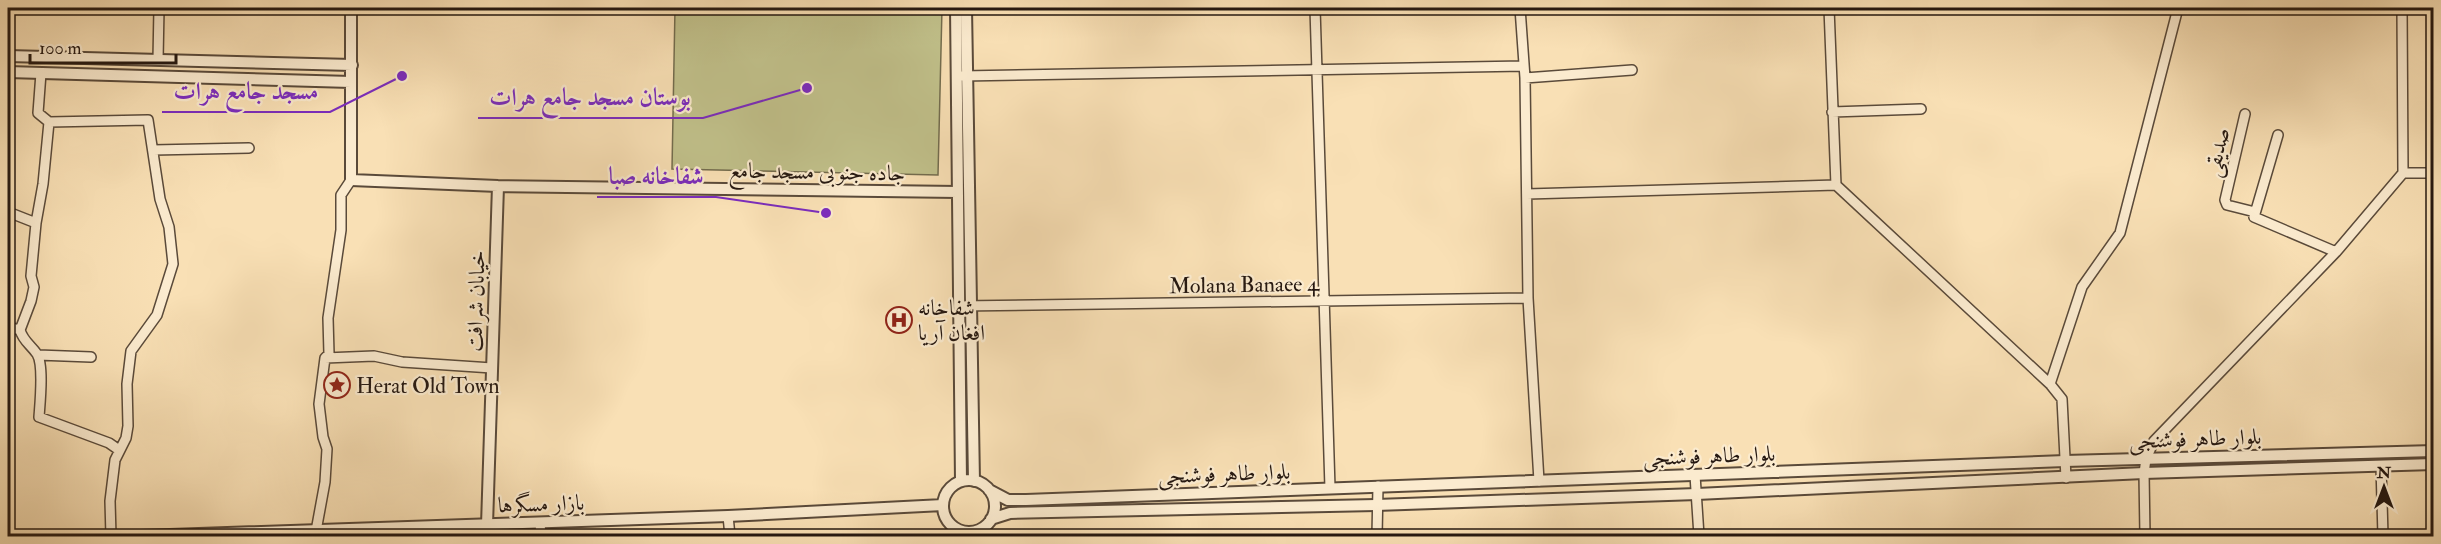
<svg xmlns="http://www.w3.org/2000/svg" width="2441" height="544" font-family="'IM FELL Double Pica',Amiri,serif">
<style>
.green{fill:#c1c18b;stroke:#736c4e;stroke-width:1.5}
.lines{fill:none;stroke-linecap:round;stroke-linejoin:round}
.minor-casing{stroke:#5a4a3a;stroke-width:12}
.tertiary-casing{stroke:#5a4a3a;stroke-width:14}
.minor{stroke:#fbebcf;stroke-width:9}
.tertiary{stroke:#fbebcf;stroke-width:10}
.labels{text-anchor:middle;stroke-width:4.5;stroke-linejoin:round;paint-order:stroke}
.street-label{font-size:22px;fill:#251811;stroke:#fbebcf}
.poi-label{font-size:22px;fill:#251811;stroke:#fbebcf;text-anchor:start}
.leader{fill:none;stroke:#7b2cbf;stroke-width:2}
.callout-dot{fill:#7b2cbf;stroke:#fbebcf;stroke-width:2}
.callout-label{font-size:24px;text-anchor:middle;font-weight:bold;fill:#7b2cbf;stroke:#fbebcf;stroke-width:4.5;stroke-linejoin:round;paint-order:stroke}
</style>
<rect width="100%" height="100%" fill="#f9e0b5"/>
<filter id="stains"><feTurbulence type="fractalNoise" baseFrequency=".00333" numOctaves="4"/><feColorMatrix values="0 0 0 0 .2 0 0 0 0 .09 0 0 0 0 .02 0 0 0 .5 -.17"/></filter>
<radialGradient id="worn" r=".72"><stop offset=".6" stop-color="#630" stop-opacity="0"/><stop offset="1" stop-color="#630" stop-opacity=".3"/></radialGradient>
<path class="green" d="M675,8H942L938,175L672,169Z"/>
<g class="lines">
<defs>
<path id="minor" d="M1315,8L1330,488
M1520,8L1525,78L1528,298L1539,481
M1829,8L1836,185L2050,384L2062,399L2066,478
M158,60L159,8
M41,73L38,113L49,122L148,120L160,199L169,227L173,264L157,315L131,351L127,384L128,426L126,438L115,460L110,501L111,536
M962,76L1524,66
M1525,78L1632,70
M1832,112L1921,109
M2245,114L2225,200L2227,205L2255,212
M49,122L43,184L36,223L31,276L34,287L31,301L20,330C23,341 31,345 37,354C44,365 40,403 39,417L109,443L119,450
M2278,135L2254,217L2336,252
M153,150L249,148
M2403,173H2434
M1527,194L1836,185
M8,212L36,223
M959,306L1528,298
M8,327L20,330
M38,355L91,357
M325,358L374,356L402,362L492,368
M2050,384L2082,287L2120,233L2178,8
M2381,466L2383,536
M1695,475L1699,536
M728,516L730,536
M540,523L541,536
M316,531L325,482L327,449L323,437L319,404L325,358L329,354L328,318L341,230V195L351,180
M1377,536L1378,486
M2145,536L2144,473L2146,459L2154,441L2336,252L2403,173L2402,8"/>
<path id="tertiary" d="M351,8V180L498,186L958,192
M956,8L961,481
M966,8L974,481
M8,56L352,65
M8,72L351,82
M943 506a26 26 0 1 1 52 0a26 26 0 1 1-52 0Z
M989,490L1008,500H1026L2065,461L2434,451
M991,519L1010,513L1376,505L1697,494L2144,473L2434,464
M487,525L498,186
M141,536L728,516L943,505"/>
</defs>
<use href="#minor" class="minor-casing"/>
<use href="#tertiary" class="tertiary-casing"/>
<use href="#minor" class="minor"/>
<use href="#tertiary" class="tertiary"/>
</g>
<defs>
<symbol id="hospital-ring" viewBox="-11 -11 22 22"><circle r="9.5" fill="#fbebcf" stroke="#8f2418" stroke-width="1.5"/><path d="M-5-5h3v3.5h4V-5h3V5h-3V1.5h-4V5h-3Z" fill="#8f2418"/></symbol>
<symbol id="sight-ring" viewBox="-11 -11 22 22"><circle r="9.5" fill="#fbebcf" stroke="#8f2418" stroke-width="1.5"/><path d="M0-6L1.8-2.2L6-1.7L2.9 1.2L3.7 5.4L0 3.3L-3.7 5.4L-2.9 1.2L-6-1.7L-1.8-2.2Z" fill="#8f2418"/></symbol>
</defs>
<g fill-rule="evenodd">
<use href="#hospital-ring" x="884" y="305" width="30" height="30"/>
<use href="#sight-ring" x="322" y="370" width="30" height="30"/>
</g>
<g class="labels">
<g class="street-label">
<text transform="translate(2216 152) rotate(-77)" y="8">صدیقی</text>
<text transform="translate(817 171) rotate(1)" y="8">جاده جنوبی مسجد جامع</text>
<text transform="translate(1244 284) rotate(-1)" y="8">Molana Banaee 4</text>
<text transform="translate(475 301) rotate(-88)" y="8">خیابان شرافت</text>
<text transform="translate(2195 438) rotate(-2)" y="8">بلوار طاهر فوشنجی</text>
<text transform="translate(1709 455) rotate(-2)" y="8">بلوار طاهر فوشنجی</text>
<text transform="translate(1224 473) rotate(-2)" y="8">بلوار طاهر فوشنجی</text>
<text transform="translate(541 503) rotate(-2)" y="8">بازار مسگرها</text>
</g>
<g class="poi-label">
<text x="918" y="315">شفاخانه<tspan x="918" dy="25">افغان آریا</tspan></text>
<text x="356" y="393">Herat Old Town</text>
</g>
</g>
<path class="leader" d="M402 76L330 112H162M807 88L703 118H478M826 213L716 197H597"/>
<g class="callout-dot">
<circle cx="402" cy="76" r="6"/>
<circle cx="807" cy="88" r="6"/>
<circle cx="826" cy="213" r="6"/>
</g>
<g class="callout-label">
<text x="246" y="99">مسجد جامع هرات</text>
<text x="590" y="105">بوستان مسجد جامع هرات</text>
<text x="656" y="184">شفاخانه صبا</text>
</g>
<rect width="2441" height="544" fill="none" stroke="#f9e0b5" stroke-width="30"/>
<rect x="9" y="9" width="2423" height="526" fill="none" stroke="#251811" stroke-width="3"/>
<rect x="15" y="15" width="2411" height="514" fill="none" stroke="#251811" stroke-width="1.5"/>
<g transform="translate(2384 487)" stroke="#fbebcf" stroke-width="4.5" paint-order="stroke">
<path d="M0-4.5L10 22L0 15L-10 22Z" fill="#251811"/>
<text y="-9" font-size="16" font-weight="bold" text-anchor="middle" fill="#251811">N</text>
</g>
<path d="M30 54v9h146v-9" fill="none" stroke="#251811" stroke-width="3"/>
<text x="39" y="54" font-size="18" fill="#251811" stroke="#fbebcf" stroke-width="4.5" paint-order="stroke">100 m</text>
<rect width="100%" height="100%" filter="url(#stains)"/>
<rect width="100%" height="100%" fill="url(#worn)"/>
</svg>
